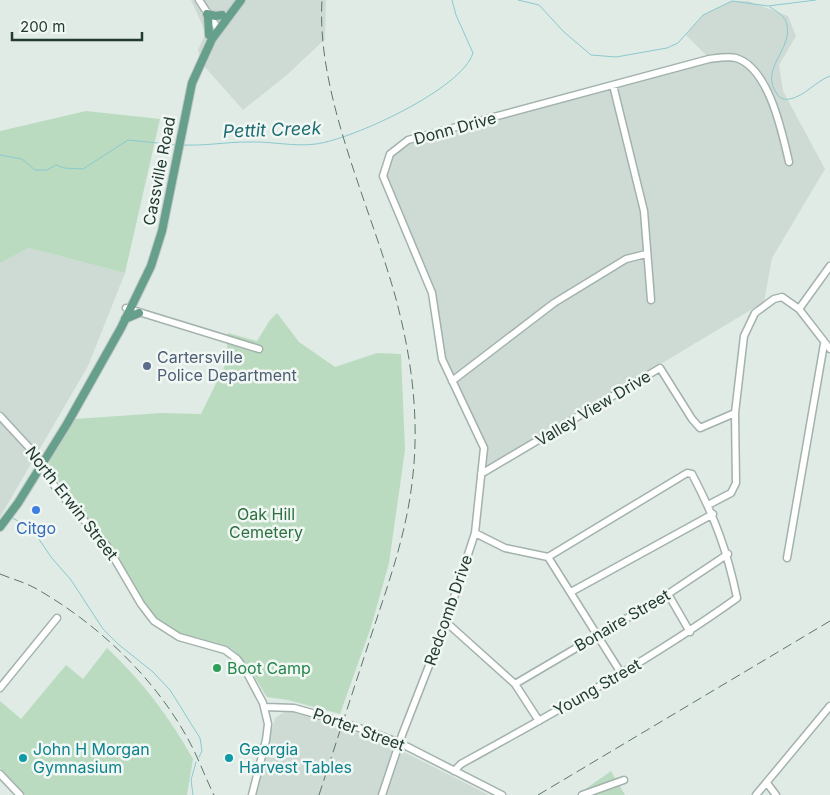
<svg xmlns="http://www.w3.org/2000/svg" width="830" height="795" font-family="Inter,sans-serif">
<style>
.built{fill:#cedad4}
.green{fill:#badbc0}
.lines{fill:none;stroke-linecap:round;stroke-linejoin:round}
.stream{stroke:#8ac9ce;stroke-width:1}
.minor-casing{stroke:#a3b2ac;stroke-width:9}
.major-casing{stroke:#c1c8c6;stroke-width:10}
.minor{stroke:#fff;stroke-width:6}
.major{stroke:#669f8c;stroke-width:8}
.rail{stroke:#5c766d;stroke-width:1;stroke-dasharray:10 5;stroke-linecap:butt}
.minor-bridge-casing{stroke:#a3b2ac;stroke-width:9;stroke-linecap:butt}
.minor-bridge{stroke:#fff;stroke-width:6}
.service-dot{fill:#5c6f8a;stroke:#f1f7f3;stroke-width:2}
.shop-dot{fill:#3f7fe0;stroke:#f1f7f3;stroke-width:2}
.leisure-dot{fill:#2e9e5b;stroke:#f1f7f3;stroke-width:2}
.culture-dot{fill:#0f9aa8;stroke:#f1f7f3;stroke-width:2}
.labels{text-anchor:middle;stroke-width:5;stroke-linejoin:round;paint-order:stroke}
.street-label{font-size:16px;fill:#213a32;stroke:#f1f7f3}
.service-label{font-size:16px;fill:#4e5e75;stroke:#f1f7f3;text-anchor:start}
.park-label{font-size:16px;fill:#2d7042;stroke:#f1f7f3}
.shop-label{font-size:16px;fill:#366cbe;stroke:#f1f7f3}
.leisure-label{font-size:16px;fill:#27864d;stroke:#f1f7f3;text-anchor:start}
.culture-label{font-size:16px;fill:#0d838f;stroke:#f1f7f3;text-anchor:start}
.water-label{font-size:18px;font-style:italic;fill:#1e6c74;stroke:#f1f7f3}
</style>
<rect width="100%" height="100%" fill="#e0ebe5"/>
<path class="built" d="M191,0H326L325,39L288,74L243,110L204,66L198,50L206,33Z
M732,1H748L788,16L796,36L779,65L783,91L825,169L772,258L764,302L482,471L483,451L442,359L432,293L383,176L390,154L408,140L709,58L686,35L703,15Z
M29,248L125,273L88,366L0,517V263Z
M287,710L336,725L396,748L489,795H255L275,718Z"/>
<path class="green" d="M86,111L160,119L125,273L29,248L0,263V131Z
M277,313L299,342L335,367L377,353L401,354L405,450L389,563L371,627L340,714L288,700L267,697C255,679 247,658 227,646L187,637L175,633L158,621L146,607L116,554L50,470L49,459L74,419L162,413L201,414L226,363L228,333L257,341L270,320Z
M107,648C142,681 169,716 193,759L187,795H25L0,768V701L21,719L66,665L83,679Z
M611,771L625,795H577Z"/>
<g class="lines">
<path class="stream" d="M518,0L539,5L564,32L591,55L616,57L667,48L678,43L703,15L732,1L768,6L816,0
M770,7C777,12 786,16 787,26C792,50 759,69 777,94C780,99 785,100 790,99C805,96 816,81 830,76
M183,145C205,146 226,142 248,142C270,141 294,147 316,144C353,139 462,89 473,53L456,15L452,0
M0,155L22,159L35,170H47L56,165L64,168L83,169L128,140L177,145
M11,517L32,529L51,557L71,580L103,629L118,644L153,672L170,690L200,738L202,751L199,757
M193,795L191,780L196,762"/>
<defs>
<path id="minor" d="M199,0L218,29
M613,85L644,211L651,300
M126,308L259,349
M799,309L830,266
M452,381L554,303L626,259L646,254
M0,416L36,455L57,490L107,546L141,604L154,621L179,637L225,650L237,659L246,671L263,703L268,724L266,740L252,795
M481,474L660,368L692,419L700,428L735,413
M708,505L731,493L736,483L735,413L744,336L755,313L774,299L782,297L799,309L830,349
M475,533L505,548L548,557L621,673
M787,558L824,344
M571,592L713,514
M668,594L690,632
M446,622L515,684L539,721
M515,684L668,594L728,554
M0,688L57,618
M265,707L294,708L319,715
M368,731L400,743L502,795
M454,771L461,764C555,712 649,661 737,598C727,550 715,518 692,474L687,473L548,557
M0,774L20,795
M767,783L776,795
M382,795L402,735L446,622L475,533L484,448L442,359L432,293L383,176L390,154L408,140L709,59C717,58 729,56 736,58C769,68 782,132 789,162
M582,795L624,780
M756,795L830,706"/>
<path id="major" d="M207,14L216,16L222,15
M208,17L209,35
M125,319L139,313
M0,527L18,503L67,424L121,328L151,266L162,231L192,83L212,39L241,0"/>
</defs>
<use href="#minor" class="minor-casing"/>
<use href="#major" class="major-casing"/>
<use href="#minor" class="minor"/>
<use href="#major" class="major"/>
<path class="rail" d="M0,574C12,579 24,582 35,588C97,623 154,677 188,739C198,757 205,777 214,795
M319,795C337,740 355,685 373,630C389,582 406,534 412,483C420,421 412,359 396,299C371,207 316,95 322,0
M538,795L830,621"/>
<defs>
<path id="minor-bridge" d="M319,715L368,731"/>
</defs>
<use href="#minor-bridge" class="minor-bridge-casing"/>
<use href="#minor-bridge" class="minor-bridge"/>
</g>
<circle class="service-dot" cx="147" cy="366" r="5"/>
<circle class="shop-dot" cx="36" cy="510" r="5"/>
<circle class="leisure-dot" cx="217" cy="668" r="5"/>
<g class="culture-dot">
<circle cx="23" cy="758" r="5"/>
<circle cx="229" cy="758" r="5"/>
</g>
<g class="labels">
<g class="street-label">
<text transform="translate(455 128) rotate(-15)" y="6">Donn Drive</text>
<text transform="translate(159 171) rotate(-79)" y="6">Cassville Road</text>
<text transform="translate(593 408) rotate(-31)" y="6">Valley View Drive</text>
<text transform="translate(72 503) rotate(52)" y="6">North Erwin Street</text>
<text transform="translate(448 610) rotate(-71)" y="6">Redcomb Drive</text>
<text transform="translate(622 620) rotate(-30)" y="6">Bonaire Street</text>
<text transform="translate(597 687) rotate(-30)" y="6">Young Street</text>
<text transform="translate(359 729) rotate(20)" y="6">Porter Street</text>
</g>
<g class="service-label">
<text x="157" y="363">Cartersville<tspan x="157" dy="18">Police Department</tspan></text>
</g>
<g class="park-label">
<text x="266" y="520">Oak Hill<tspan x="266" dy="18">Cemetery</tspan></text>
</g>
<g class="shop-label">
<text x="36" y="534">Citgo</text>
</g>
<g class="leisure-label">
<text x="227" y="674">Boot Camp</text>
</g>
<g class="culture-label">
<text x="33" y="755">John H Morgan<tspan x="33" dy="18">Gymnasium</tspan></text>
<text x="239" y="755">Georgia<tspan x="239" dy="18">Harvest Tables</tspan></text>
</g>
<g class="water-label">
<text transform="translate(272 130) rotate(-2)" y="6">Pettit Creek</text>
</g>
</g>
<path d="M12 32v8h130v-8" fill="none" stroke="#213a32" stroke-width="2.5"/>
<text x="20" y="32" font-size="15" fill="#213a32" stroke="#f1f7f3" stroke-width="4" paint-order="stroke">200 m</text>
</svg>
